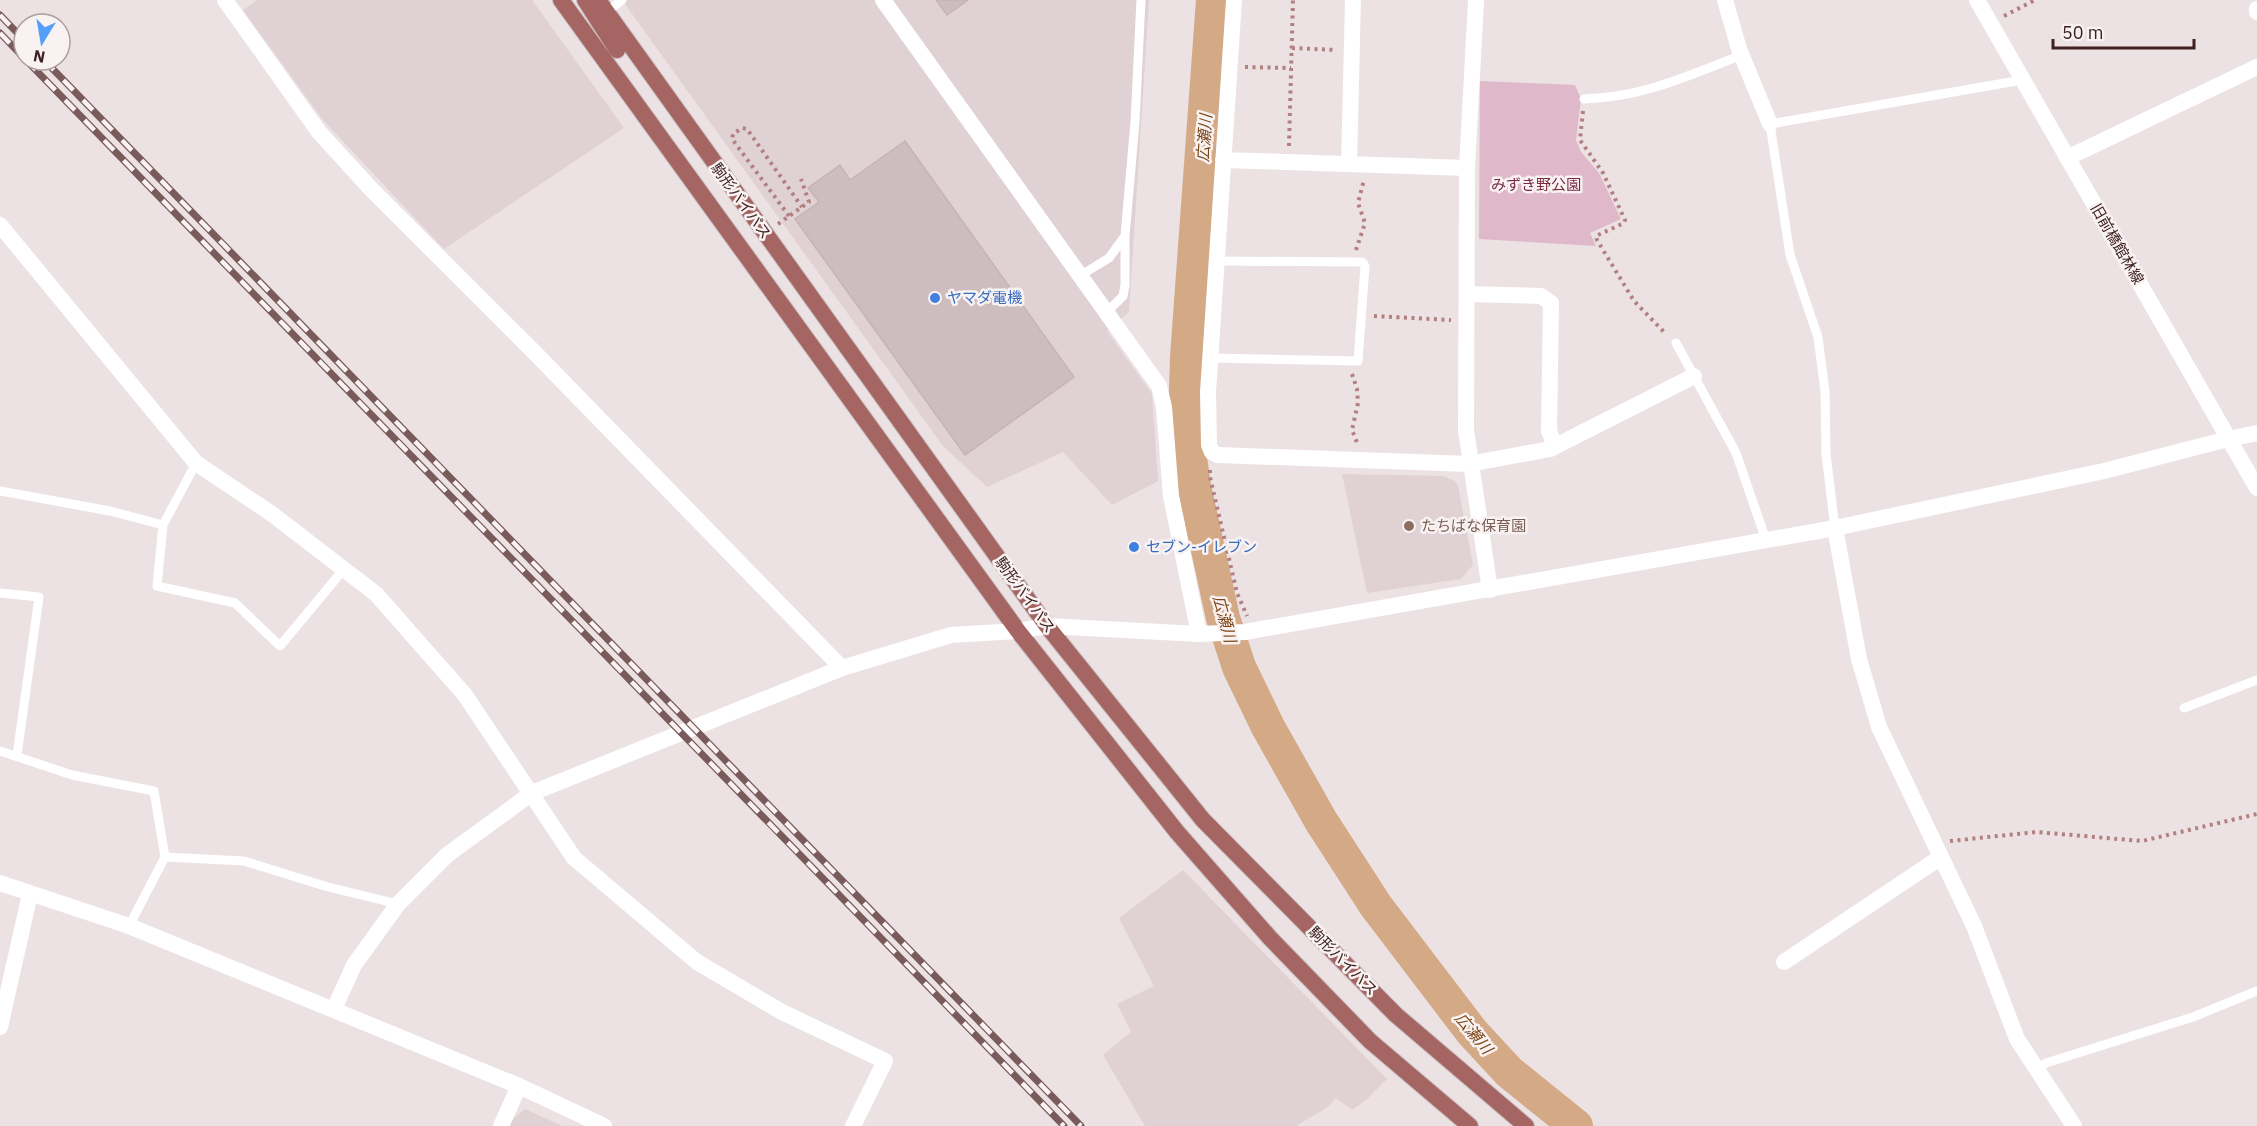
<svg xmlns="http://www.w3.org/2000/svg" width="2257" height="1126" font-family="'IBM Plex Sans','Noto Sans JP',sans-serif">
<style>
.built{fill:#e0d2d4}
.green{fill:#dfb9ca}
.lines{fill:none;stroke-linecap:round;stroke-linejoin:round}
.river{stroke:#d4a986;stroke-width:34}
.building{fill:#cdbdc0;stroke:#c6b3b6;stroke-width:1.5}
.primary-casing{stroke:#c5bcbc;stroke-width:18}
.path{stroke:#b28081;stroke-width:4;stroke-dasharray:3 4.5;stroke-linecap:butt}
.service{stroke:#fff;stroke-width:9}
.minor{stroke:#fff;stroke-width:16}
.tertiary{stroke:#fff;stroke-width:16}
.primary{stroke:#a46563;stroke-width:16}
.rail-casing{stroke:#7a5b5b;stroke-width:7}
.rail{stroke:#f9f2f3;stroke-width:4.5;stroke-dasharray:14;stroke-linecap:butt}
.shop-dot{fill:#3f7fe0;stroke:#f9f2f3;stroke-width:2}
.education-dot{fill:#8d6e63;stroke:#f9f2f3;stroke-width:2}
.labels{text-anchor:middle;stroke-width:5;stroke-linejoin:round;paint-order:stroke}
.park-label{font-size:15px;fill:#772942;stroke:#f9f2f3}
.street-label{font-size:15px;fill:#3e2120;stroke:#f9f2f3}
.shop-label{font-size:15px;fill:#366cbe;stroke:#f9f2f3;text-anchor:start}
.education-label{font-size:15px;fill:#785e54;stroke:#f9f2f3;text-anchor:start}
.water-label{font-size:16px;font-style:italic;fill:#7d4617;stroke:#f9f2f3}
</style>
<rect width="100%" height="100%" fill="#ece1e3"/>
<path class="built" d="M257,0H532L624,128L444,249L323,120L243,10Z
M622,0H1149L1129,312L1107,331L1152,394L1158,481L1112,505L1063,452L987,487L943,446Z
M1342,474L1443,476L1455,481L1458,486L1473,565L1461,579L1367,593Z
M1183,870L1387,1079L1366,1100L1352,1110L1336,1098L1328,1107L1296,1126H1145L1103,1055L1131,1032L1117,1004L1154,986L1119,918Z
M525,1109L562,1126H509L512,1120Z"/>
<path class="green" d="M1480,81L1575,85L1581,99L1576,140L1581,152L1599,173L1621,219L1590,233L1596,246L1479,239Z"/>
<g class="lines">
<path class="river" d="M1213,0L1187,357L1185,422L1194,486L1223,618L1239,667L1268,727L1321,821L1376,906L1472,1032L1509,1072L1576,1126"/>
</g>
<path class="building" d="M936,0H968L947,15Z
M905,141L1074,377L965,455L795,219L819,202L808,188L840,165L850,180Z"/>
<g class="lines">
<defs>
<path id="primary" d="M561,0L1018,631L1177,832L1270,938L1370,1041L1470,1126
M585,0L617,50
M598,0L1047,626L1203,820L1396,1015L1526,1126"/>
</defs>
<use href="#primary" class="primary-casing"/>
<path class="path" d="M2004,16L2035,0
M1292,48L1336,50
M1245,67L1291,68
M1583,111L1580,140L1603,173L1625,220L1624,223L1596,236L1597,240L1634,301L1666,334
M1289,146L1293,0
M789,216L732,139L733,134L742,128L747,129L802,207
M778,224L809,202L801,179
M1356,250L1365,223L1358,203L1364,180
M1374,316L1451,320
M1352,374L1357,389L1358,403L1352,430L1358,445
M1210,470V477L1237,593L1247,616
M1950,841L2036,832L2142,841L2257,814"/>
<path class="service" d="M607,12L622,0
M1584,99C1644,97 1687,76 1742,55
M1081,275L1109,258L1125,236
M1107,312L1123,296L1125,285V236L1135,122L1141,0
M1676,343L1736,453L1766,540
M1211,358L1358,361L1365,266L1362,262L1217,261
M0,491L110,511L163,525L157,586L235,603L280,646L344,569
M163,525L196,463
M1835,528L1826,454L1825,391L1818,337L1790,255L1770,124L2022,80
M0,593L39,597L17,755
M2184,708L2257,680
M0,751L72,775L154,791L165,857L129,926
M165,857L244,861L328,887L398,904
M2037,1070L2046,1063L2193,1017L2257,991"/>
<path class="minor" d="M225,0L319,132L371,189L537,355L842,668
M883,0L1159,386L1164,407L1171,496L1199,634
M1234,0L1208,392L1209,445L1212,452L1218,455L1469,464L1550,449L1694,376
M1476,0L1467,168L1466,430L1490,590
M1725,0L1739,49L1770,124
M2257,9V12
M2067,158L2257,67
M1223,160L1467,168
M1349,164L1353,0
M0,225L196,463L272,514L376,594L465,695L574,858L697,962L782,1012L885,1061L853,1126
M1467,294L1541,296L1551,303L1549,431L1555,446
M2228,439L2257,433
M1835,528L1859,659L1879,727L1974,926L2017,1039L2074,1126
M1784,962L1941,857
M0,1027L30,894
M501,1126L519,1086"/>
<path class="tertiary" d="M1977,0L2257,488
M0,883L129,926L519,1086L604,1126
M334,1009L354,965L398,904L447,855L532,793L842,668L951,635L1018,631L1047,626L1199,634L1245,632L1835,528L2104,471L2228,439"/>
<use href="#primary" class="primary"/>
<defs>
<path id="rail" d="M0,15L24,40
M0,33L24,58
M26,60L1064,1126
M44,60L1081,1126"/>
</defs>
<use href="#rail" class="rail-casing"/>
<use href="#rail" class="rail"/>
</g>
<g class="shop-dot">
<circle cx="935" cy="298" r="6"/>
<circle cx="1134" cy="547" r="6"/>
</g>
<circle class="education-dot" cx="1409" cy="526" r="6"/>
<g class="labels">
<g class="park-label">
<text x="1536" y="190">みずき野公園</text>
</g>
<g class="street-label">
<text transform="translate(741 201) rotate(54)" y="5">駒形バイパス</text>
<text transform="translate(2117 244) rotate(60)" y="5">旧前橋館林線</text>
<text transform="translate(1025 595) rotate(54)" y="5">駒形バイパス</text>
<text transform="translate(1343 961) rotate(45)" y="5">駒形バイパス</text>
</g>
<g class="shop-label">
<text x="947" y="303">ヤマダ電機</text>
<text x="1146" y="552">セブン-イレブン</text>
</g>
<g class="education-label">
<text x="1421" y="531">たちばな保育園</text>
</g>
<g class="water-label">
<text transform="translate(1204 138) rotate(-86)" y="6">広瀬川</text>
<text transform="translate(1225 619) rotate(75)" y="6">広瀬川</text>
<text transform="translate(1474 1033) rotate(50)" y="6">広瀬川</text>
</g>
</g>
<g transform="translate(42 42) rotate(191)"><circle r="28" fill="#f9f2f3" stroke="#ae9e9f" stroke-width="1.5"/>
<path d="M0-4.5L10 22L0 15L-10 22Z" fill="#53a0f9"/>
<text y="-9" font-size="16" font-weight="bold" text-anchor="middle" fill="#3e2120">N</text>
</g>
<path d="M2053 39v9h141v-9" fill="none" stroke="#3e2120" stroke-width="3"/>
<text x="2062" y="39" font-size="18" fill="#3e2120" stroke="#f9f2f3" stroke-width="4.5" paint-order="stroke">50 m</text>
</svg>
